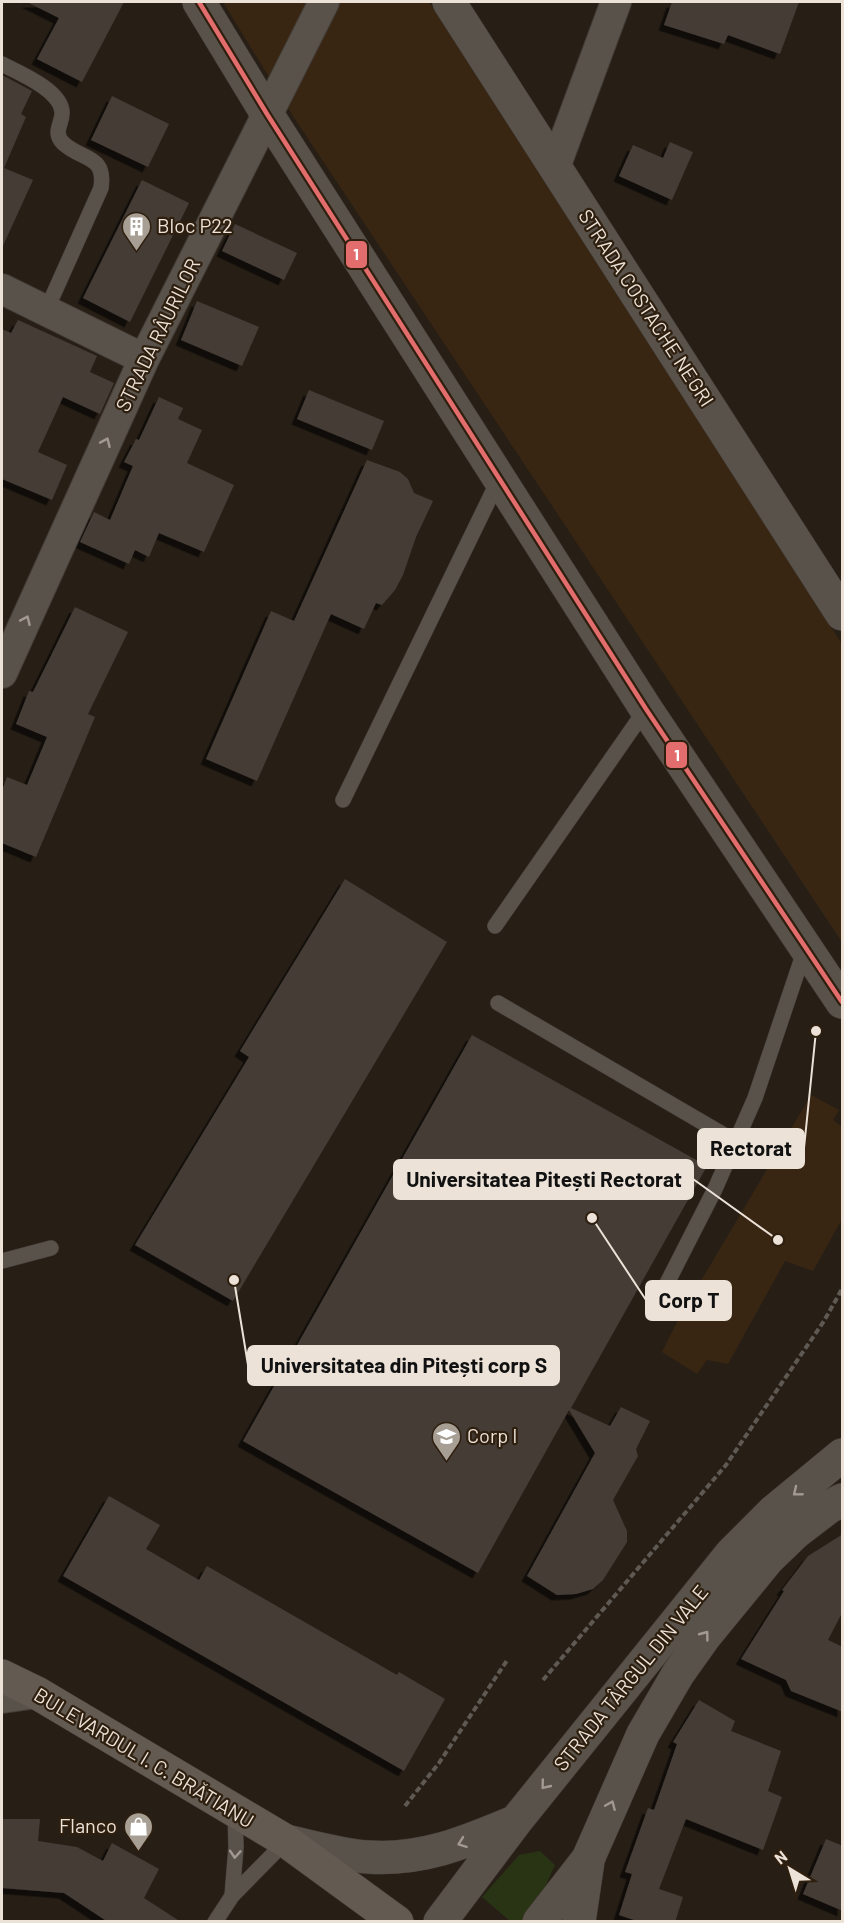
<svg xmlns="http://www.w3.org/2000/svg" width="844" height="1923" font-family="Barlow,sans-serif">
<style>
.built{fill:#382613}
.green{fill:#283414}
.building{fill:#443c36;filter:url(#shadow)}
.lines{fill:none;stroke-linecap:round;stroke-linejoin:round}
.service-casing{stroke:#433c36;stroke-width:16}
.minor-casing{stroke:#433c36;stroke-width:32}
.secondary-casing{stroke:#433c36;stroke-width:34}
.primary-casing{stroke:#433c36;stroke-width:34}
.path{stroke:#5e5952;stroke-width:4;stroke-dasharray:6 3;stroke-linecap:butt}
.service{stroke:#58524b;stroke-width:15}
.minor{stroke:#58524b;stroke-width:30}
.secondary{stroke:#58524b;stroke-width:33}
.primary{stroke:#635a52;stroke-width:33}
.bus-1-casing{stroke:#2e1f0f;stroke-width:9}
.bus-1{stroke:#e36d6d;stroke-width:4.5}
.oneway{stroke:#a29a92}
.labels{text-anchor:middle;stroke-width:4.5;stroke-linejoin:round;paint-order:stroke}
.poi-label{font-size:20px;fill:#ece2d8;stroke:#2e1f0f;text-anchor:start}
.street-label{font-size:20px;fill:#ece2d8;stroke:#2e1f0f}
.leader{fill:none;stroke:#ece2d8;stroke-width:2}
.callout-dot{fill:#ece2d8;stroke:#2e1f0f;stroke-width:2}
.callout{fill:#ece2d8;stroke:#ece2d8;stroke-width:2}
.callout-label{font-size:21px;text-anchor:middle;font-weight:bold;fill:#111}
.line-badge{stroke:#2e1f0f;stroke-width:2}
.badge-label{font-size:16px;text-anchor:middle;font-weight:bold;fill:#fff}
</style>
<defs>
<filter id="shadow"><feDropShadow dx="-5.5" dy="5.5" stdDeviation="0" flood-color="#0009"/></filter>
</defs>
<rect width="100%" height="100%" fill="#271f16"/>
<path class="built" d="M223,2H429L842,644V942L293,116Z
M811,1095L839,1110L833,1120L842,1127V1219L813,1271L785,1261L728,1364L707,1360L697,1374L662,1352L679,1318Z"/>
<path class="green" d="M540,1851L555,1865L541,1896L521,1921H510L482,1897L519,1855Z"/>
<path class="building" d="M27,2H124L82,82L37,59L59,18Z
M672,2H799L780,54L728,35L724,44L664,25Z
M2,75L32,91L21,114L26,117L4,168L33,180L2,248Z
M112,96L169,124L148,167L91,140Z
M670,142L693,152L672,200L619,176L633,145L663,158Z
M142,180L189,203L130,322L83,298Z
M235,224L297,253L284,280L222,251Z
M197,301L259,327L242,366L181,340Z
M18,320L97,356L90,372L114,383L100,414L63,397L38,452L67,465L52,500L2,479V329L11,333Z
M309,390L384,421L372,450L297,419Z
M159,397L183,408L178,419L202,430L187,463L234,485L204,552L159,533L149,557L135,550L129,564L80,542L94,512L110,520L133,466L124,462L136,439L139,440Z
M367,460L400,472L408,479L414,493L433,501L416,537L403,575L395,590L382,605L376,603L364,629L331,614L257,781L206,759L271,611L294,621Z
M75,607L128,632L88,714L95,717L36,857L2,843V790L7,777L27,785L47,737L16,724L29,691L33,692Z
M345,879L447,942L233,1301L135,1245L249,1057L240,1051Z
M472,1035L707,1166L571,1408L610,1426L621,1407L650,1421L636,1449L638,1456L613,1500L627,1531V1542L603,1580L593,1589L576,1594L557,1595L527,1576L595,1453L569,1410L478,1573L243,1441Z
M109,1496L160,1525L146,1549L199,1580L207,1566L397,1675L399,1672L445,1699L404,1771L63,1576Z
M843,1534V1611L828,1640L843,1647V1712L791,1691L786,1680L741,1659L784,1591L782,1590L808,1556Z
M699,1700L735,1721L731,1731L781,1751L768,1791L782,1797L763,1850L686,1819L659,1889L683,1897L675,1922H640L619,1915L632,1874L625,1872L648,1808L654,1810L677,1744L673,1742Z
M2,1819H40L38,1841L77,1847L103,1861L112,1843L159,1869L144,1898L181,1922H108L64,1893L2,1888Z
M826,1839L843,1846V1911L803,1894Z"/>
<g class="lines">
<defs>
<path id="service" d="M2,64C19,73 61,90 62,112C63,123 52,132 63,143C82,161 106,154 101,188L46,311
M343,800L499,479
M495,926L646,709
M498,1003L736,1142
M2,1261L51,1248
M661,1295L715,1189L755,1098L805,949
M232,1896L236,1847L235,1811
M215,1922L232,1896L286,1841"/>
<path id="minor" d="M555,167L616,2
M2,289L144,359
M2,673L144,359L324,2
M2,1698L37,1693"/>
<path id="secondary" d="M199,2L267,114L646,709L842,1002
M449,2L842,614
M286,1841C313,1847 341,1855 368,1857C422,1861 466,1842 514,1822
M440,1922L516,1821L731,1554L774,1511L842,1455
M539,1922L588,1859L643,1734L678,1674L705,1636L768,1559L795,1533L829,1507L842,1500
M579,1922L588,1861"/>
<path id="primary" d="M2,1676L37,1693L286,1841L397,1922"/>
</defs>
<use href="#service" class="service-casing"/>
<use href="#minor" class="minor-casing"/>
<use href="#secondary" class="secondary-casing"/>
<use href="#primary" class="primary-casing"/>
<path class="path" d="M543,1680L726,1465L824,1321L842,1289
M405,1806L439,1763L508,1659"/>
<use href="#service" class="service"/>
<use href="#minor" class="minor"/>
<use href="#secondary" class="secondary"/>
<use href="#primary" class="primary"/>
<defs>
<path id="bus-1" d="M199,2L267,114L646,709L842,1002"/>
</defs>
<use href="#bus-1" class="bus-1-casing"/>
<use href="#bus-1" class="bus-1"/>
</g>
<defs><path id="oneway-chevron" d="M-2-3.5L2.5 0L-2 3.5" fill="none" stroke-width="1.6" stroke-linecap="round" stroke-linejoin="round" transform="scale(1.5)"/></defs>
<g class="oneway">
<use href="#oneway-chevron" transform="translate(106 442) rotate(-66)"/>
<use href="#oneway-chevron" transform="translate(26 620) rotate(-66)"/>
<use href="#oneway-chevron" transform="translate(797 1492) rotate(141)"/>
<use href="#oneway-chevron" transform="translate(705 1635) rotate(-53)"/>
<use href="#oneway-chevron" transform="translate(545 1785) rotate(129)"/>
<use href="#oneway-chevron" transform="translate(611 1805) rotate(-67)"/>
<use href="#oneway-chevron" transform="translate(462 1843) rotate(160)"/>
<use href="#oneway-chevron" transform="translate(235 1854) rotate(94)"/>
</g>
<defs>
<symbol id="building-pin" viewBox="-11 -11 22 30"><path d="M0 17L-7.5 6A9.5 9.5 0 1 1 7.5 6Z" fill="#a79e94" stroke="#2e1f0f"/><path d="M-4-6H4V6H1V3H-1V6H-4ZM-2.5-4.3h1.7v1.8h-1.7ZM.8-4.3h1.7v1.8H.8ZM-2.5-1h1.7V.8h-1.7ZM.8-1h1.7V.8H.8Z" fill="#fff"/></symbol>
<symbol id="university-pin" viewBox="-11 -11 22 30"><path d="M0 17L-7.5 6A9.5 9.5 0 1 1 7.5 6Z" fill="#a79e94" stroke="#2e1f0f"/><path d="M0-5L7-2L0 1L-7-2ZM-4 1L0 2.5L4 1V4Q0 6-4 4Z" fill="#fff"/></symbol>
<symbol id="shop-pin" viewBox="-11 -11 22 30"><path d="M0 17L-7.5 6A9.5 9.5 0 1 1 7.5 6Z" fill="#a79e94" stroke="#2e1f0f"/><path d="M-5-2.5h2.3a2.7 3.5 0 0 1 5.4 0H5L5.5 6h-11ZM-1.5-2.5h3a1.5 2.3 0 0 0-3 0Z" fill="#fff"/></symbol>
</defs>
<g fill-rule="evenodd">
<use href="#building-pin" x="120" y="210" width="33" height="45"/>
<use href="#university-pin" x="430" y="1420" width="33" height="45"/>
<use href="#shop-pin" x="122" y="1810" width="33" height="45"/>
</g>
<g class="labels">
<g class="poi-label">
<text x="157" y="233">Bloc P22</text>
<text x="467" y="1443">Corp I</text>
<text x="117" y="1833" text-anchor="end">Flanco</text>
</g>
<g class="street-label">
<text transform="translate(646 308) rotate(57)" y="7">STRADA COSTACHE NEGRI</text>
<text transform="translate(158 335) rotate(-64)" y="7">STRADA RÂURILOR</text>
<text transform="translate(631 1678) rotate(-51)" y="7">STRADA TÂRGUL DIN VALE</text>
<text transform="translate(144 1758) rotate(31)" y="7">BULEVARDUL I. C. BRĂTIANU</text>
</g>
</g>
<path class="leader" d="M816 1031L804 1148M778 1240L693 1179M592 1218L646 1300M234 1280L248 1365"/>
<g class="callout-dot">
<circle cx="816" cy="1031" r="6"/>
<circle cx="778" cy="1240" r="6"/>
<circle cx="592" cy="1218" r="6"/>
<circle cx="234" cy="1280" r="6"/>
</g>
<g class="callout">
<rect x="698" y="1129" width="106" height="39" rx="6"/>
<rect x="394" y="1160" width="299" height="39" rx="6"/>
<rect x="646" y="1281" width="85" height="39" rx="6"/>
<rect x="248" y="1346" width="311" height="39" rx="6"/>
</g>
<g class="callout-label">
<text x="751" y="1156">Rectorat</text>
<text x="544" y="1187">Universitatea Pitești Rectorat</text>
<text x="689" y="1308">Corp T</text>
<text x="404" y="1373">Universitatea din Pitești corp S</text>
</g>
<g class="line-badge">
<rect x="345" y="240" width="23" height="29" rx="6" fill="#e36d6d"/>
<rect x="665" y="741" width="23" height="28" rx="6" fill="#e36d6d"/>
</g>
<g class="badge-label">
<text x="356" y="260">1</text>
<text x="677" y="761">1</text>
</g>
<rect width="844" height="1923" fill="none" stroke="#ece2d8" stroke-width="6"/>
<g transform="translate(790 1869) rotate(322)" stroke="#2e1f0f" stroke-width="4.5" paint-order="stroke">
<path d="M0-4.5L10 22L0 15L-10 22Z" fill="#ece2d8"/>
<text y="-9" font-size="16" font-weight="bold" text-anchor="middle" fill="#ece2d8">N</text>
</g>
</svg>
